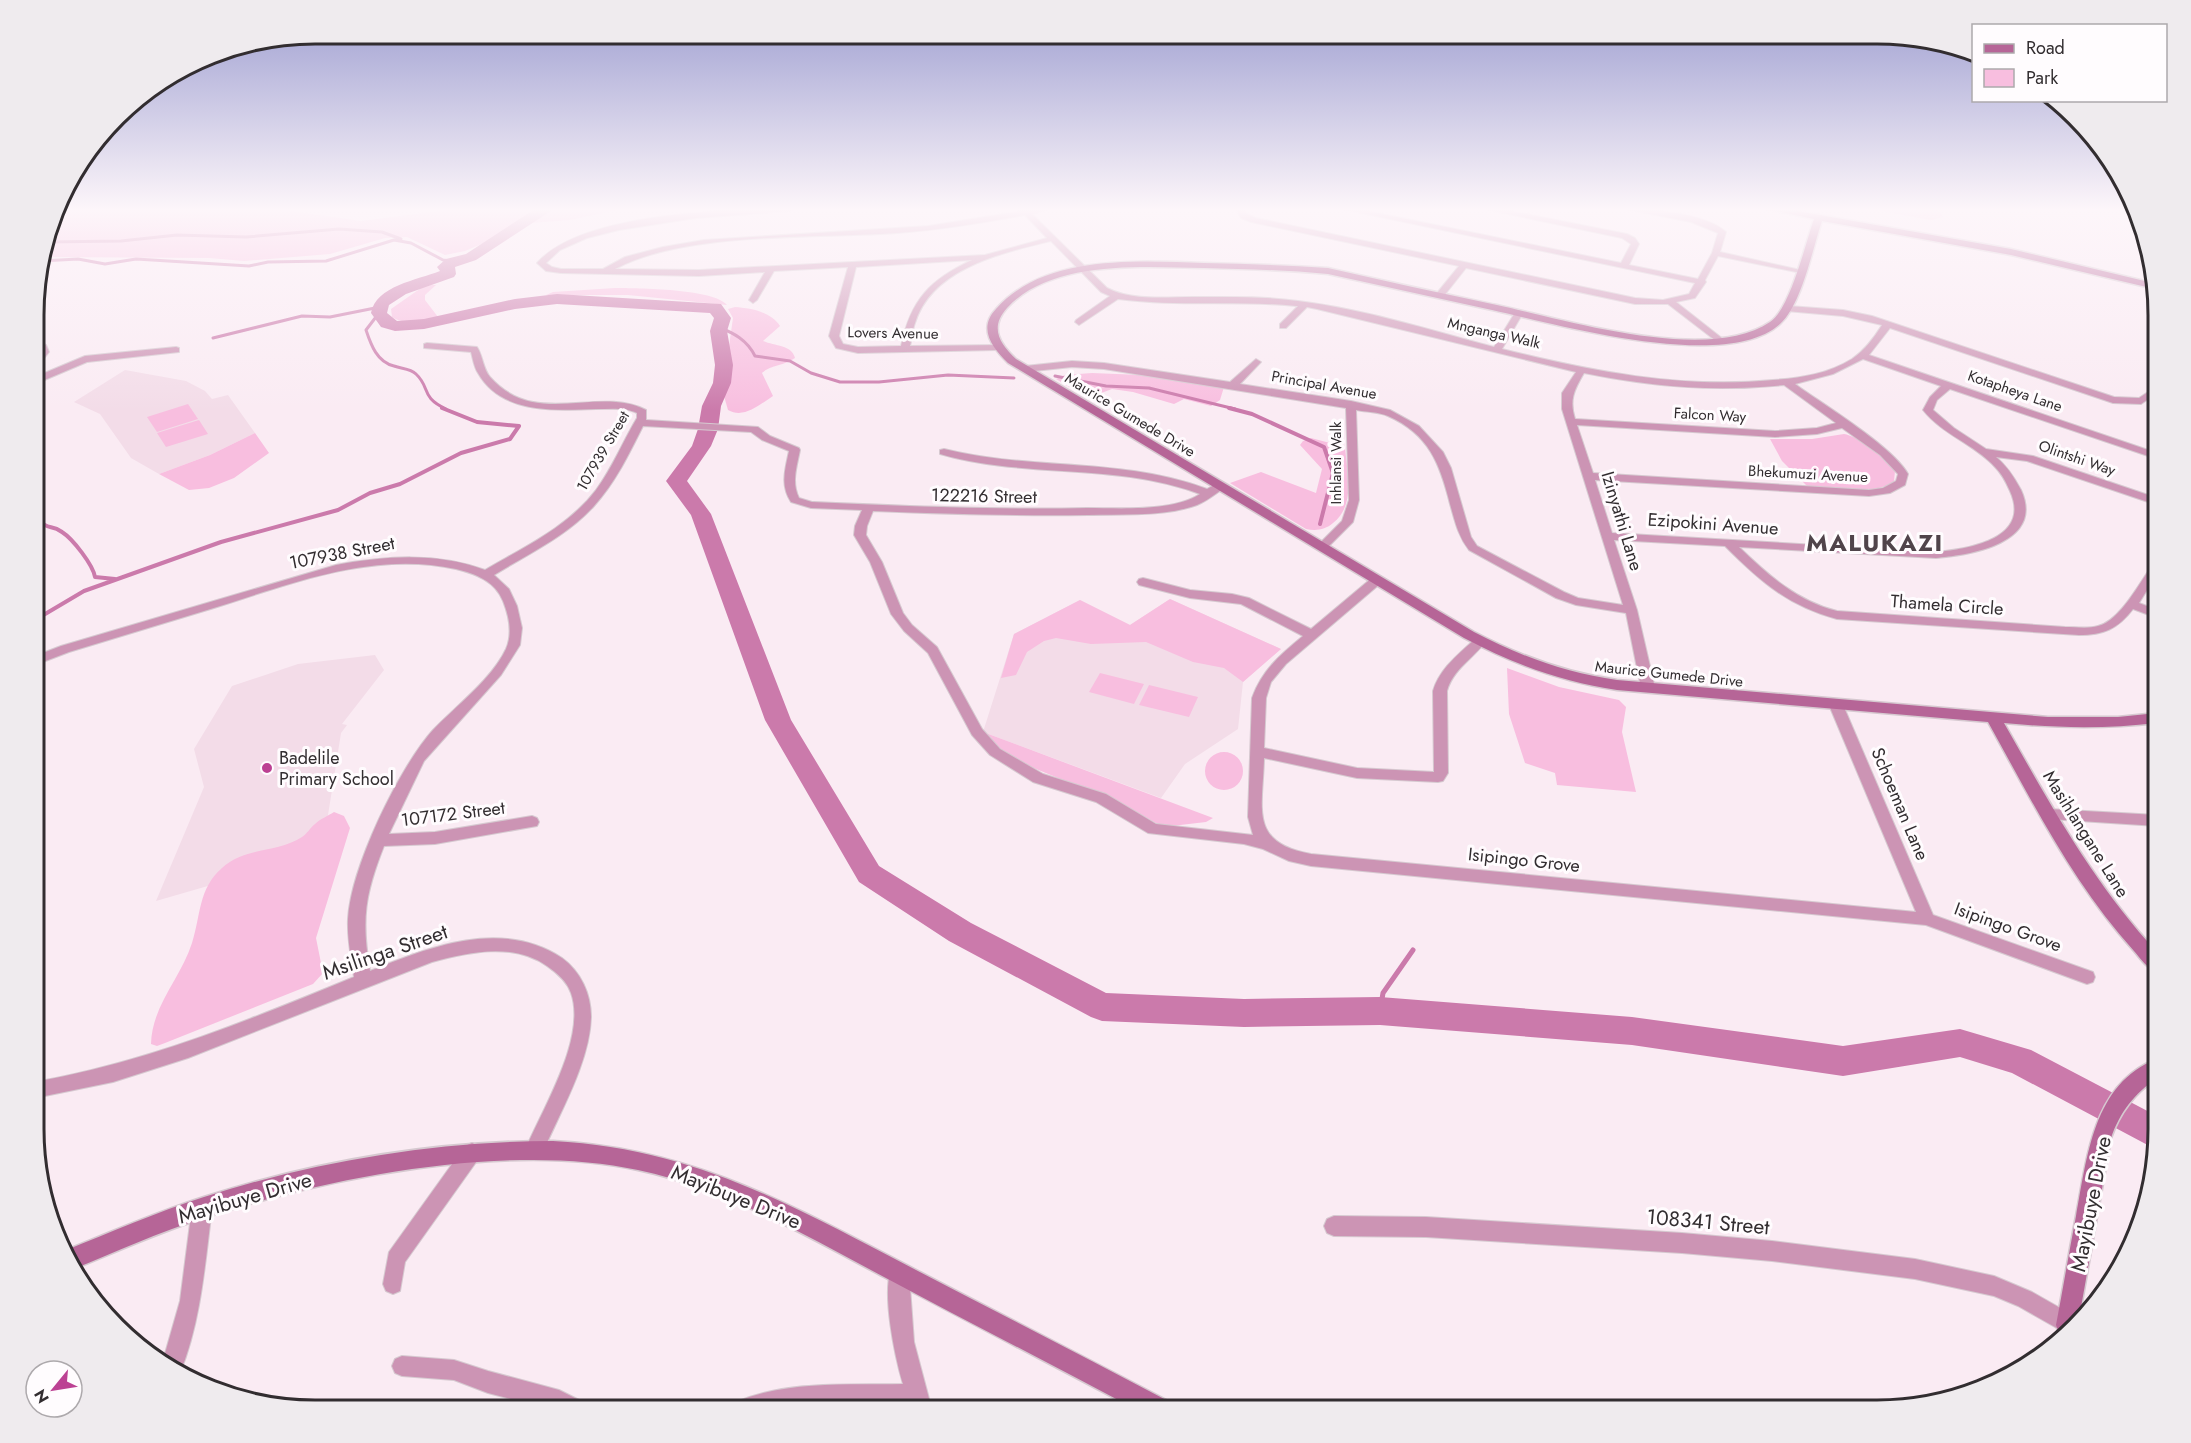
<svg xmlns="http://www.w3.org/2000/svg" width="2191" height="1443" font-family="Jost,sans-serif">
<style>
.built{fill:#f3dce8}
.green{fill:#f8bedf}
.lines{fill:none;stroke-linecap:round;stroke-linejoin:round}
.stream-far3{stroke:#cb7aab;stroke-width:3}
.stream-far2{stroke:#cb7aab;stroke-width:4}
.stream-far1{stroke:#cb7aab;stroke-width:5}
.stream{stroke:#cb7aab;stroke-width:6}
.river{fill:#cb7aab;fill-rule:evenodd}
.street-casing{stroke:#d6c9d0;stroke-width:2}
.secondary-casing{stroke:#d6c9d0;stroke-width:3}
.street{fill:#cc94b4;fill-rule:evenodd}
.secondary{fill:#b66597;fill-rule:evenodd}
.poi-dot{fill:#bc4193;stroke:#fffcfe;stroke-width:2}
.labels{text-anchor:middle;stroke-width:6;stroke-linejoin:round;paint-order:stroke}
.far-street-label{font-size:15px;fill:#322d30;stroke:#fffcfe}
.street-label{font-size:18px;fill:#322d30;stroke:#fffcfe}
.poi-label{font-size:18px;fill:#322d30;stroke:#fffcfe;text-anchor:start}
.near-street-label{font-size:21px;fill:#322d30;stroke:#fffcfe}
.district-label{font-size:24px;font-weight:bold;letter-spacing:1.5px;fill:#50444a;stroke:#fffcfe}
.rim{fill:none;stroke:#322d30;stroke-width:3}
</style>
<rect width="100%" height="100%" fill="#faebf3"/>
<path class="built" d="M125,370L186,381L205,391L212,399L228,395L255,433L210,455L159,474L131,458L100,414L74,402Z
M1170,599L1281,649L1243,682L1238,729L1185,764L1161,798L983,732L1014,634L1080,600L1130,625Z
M375,655L384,670L342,724L347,725L341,733L322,853L156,901L204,787L194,749L232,686L298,664Z"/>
<path class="green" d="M56,209H277L361,221L455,209H622L570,220L531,223L465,251L445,255L407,237L385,238L330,254L244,261L209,258L42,257Z
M1870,209H1936L1941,213L1943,217L1931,220Z
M431,285H436L425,295V300L438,317C426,323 404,325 392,317L391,309L421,288Z
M615,288C637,288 715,289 727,305L628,295H546L553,292Z
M735,307C751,308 771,312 780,326L763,341C775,346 792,345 795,358C784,366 772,364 762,373L773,396C759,405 744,419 728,410L724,396L732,368L728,353L733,318L728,309Z
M1092,373L1141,375L1224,387L1220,400L1211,406L1184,399L1174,404L1133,392L1112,389L1088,398L1056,379L1065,375Z
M188,404L198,419L157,432L147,417Z
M199,420L208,434L166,447L157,433Z
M255,433L269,453L234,478L209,488L189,490L159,474L210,455Z
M1844,434C1858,436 1887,458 1895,471L1894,481C1875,497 1830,488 1807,486L1782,461L1770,439H1812Z
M1311,438L1345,447C1347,473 1356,505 1333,523C1325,530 1316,531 1306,529L1230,483L1261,472L1316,493L1322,469L1300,445L1303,441Z
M1170,599L1281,649L1243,682L1224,668L1193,662L1146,642L1091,644L1056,638L1044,641L1027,652L1016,675L1001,678L1014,634L1080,600L1130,625Z
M1507,668L1559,687L1619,700L1626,707L1622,732L1636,792L1557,785L1555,773L1525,763L1509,714Z
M1100,673L1144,684L1134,704L1089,692Z
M1149,685L1198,697L1189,717L1139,705Z
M983,732L1213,818L1206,822L1163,827L1124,805L1019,762L995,748Z
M1205 771a19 19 0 1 1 38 0a19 19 0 1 1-38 0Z
M334,812L344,816L350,828L316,938L323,973L313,984L165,1043L157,1046L151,1044C152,1005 181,978 192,943C201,915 198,889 222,868C245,847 277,853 302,837C307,834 310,828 315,824C320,819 328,816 334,812Z"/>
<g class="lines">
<path class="stream-far3" d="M46,242L121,241L177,235L246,237L339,229L382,232L401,239
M41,261L78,259L105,264L136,259L249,266L268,262L326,261L394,240L411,243L443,260L451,261
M379,313L366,330C371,345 377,362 394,366C402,369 410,368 416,374C431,388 420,397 446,409
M718,327C734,333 747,340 755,356L790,361L811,373L840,382H879L948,375L1014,378
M213,338L302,316L330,317L380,307
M1055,376L1106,386L1149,388L1235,409"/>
<path class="stream-far2" d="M1229,408L1252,414L1324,447L1333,473L1320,524
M35,515C49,533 49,523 62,532C73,539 93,565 95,577L115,579
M35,620L84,591L221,542L338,510L370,493L400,484L461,453L510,439L519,426L477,422L442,408"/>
<path class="stream-far1" d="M1381,1005L1383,993L1413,950"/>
<path class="stream" d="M1380,1011L1381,1004"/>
<path class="river" d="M535,209H554L476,260L455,267L456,274L454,277L406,294L389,305L387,313L397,321L424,319L515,299L557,294L721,304L731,318L727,331L733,365L731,383L721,406L718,429L711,446L687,481L711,514L791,720L879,866L971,923L1106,993L1244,999L1380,997L1632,1017L1843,1046L1960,1029L2031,1050L2157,1116V1150L2012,1073L1960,1057L1843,1076L1632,1045L1380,1025L1244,1027L1102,1021L1091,1017L949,941L859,882L765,720L691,515L666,481L692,446L698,429L702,406L713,383L715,365L710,331L714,318L710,313L557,304L515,309L424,329L395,331L381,327L371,313C376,286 417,280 440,271L437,267L446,259L466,254Z"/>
<defs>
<path id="street" d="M744,209H793L789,211L696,218L619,230L587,238L560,250L546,263L552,267L561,269H603L625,257L663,247L704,240L928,226L1021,211L1019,209H1050L1032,214L1107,288C1132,301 1165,297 1193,297C1228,297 1263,296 1298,301C1364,309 1429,330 1494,347L1516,311L1519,310L1523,313L1502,349C1591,371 1680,389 1773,380C1800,378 1828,374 1852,359C1865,350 1874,338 1882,325L1843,316L1786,311L1785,309L1789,306L1843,310L1872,316L2114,397L2139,398L2157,386V393L2141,404L2113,403L1890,328L1869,355L2157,453V459L1950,389L1937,400L1933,410L1954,428L1986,449L2033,456L2157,498V505L2027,461L1996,457C2007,466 2014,477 2021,490C2045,543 1971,555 1936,558L1739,547C1768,575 1797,601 1837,611L2065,627C2076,627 2088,629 2098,626C2120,621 2140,582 2153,564L2157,562V574L2139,603L2157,610V618L2133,609C2118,629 2103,635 2079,635L1837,619C1788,606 1760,581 1725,546L1614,540L1637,610L1655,688L1648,692L1641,688L1626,613L1576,605L1556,598L1469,550C1458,536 1455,521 1450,504C1440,464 1429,434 1388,416C1379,412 1366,412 1356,410L1359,500L1353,522L1326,549L1322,550L1316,547L1342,521L1349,500L1346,408L1104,369L1072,367L1025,372L1020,369L1025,366L1072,361L1104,363L1230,382L1256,359L1261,362L1240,384L1351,401L1390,410L1419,426L1443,452L1451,468L1471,537L1477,546L1564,592L1578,598L1623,605L1562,409V393L1576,372L1317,309L1307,307L1286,328H1280V324L1298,306H1296C1237,300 1177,307 1118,299L1079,325L1075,322L1076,320L1110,296L1101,292L1051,241C1002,253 932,268 915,323C912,331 912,339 910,346L1000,345L1002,347L997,350L858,353L836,348L829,336L848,267L774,271L757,300L753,303L749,300L765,272L699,276L561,273L546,271L537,263C576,219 687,213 744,209ZM1025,215L1047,238L985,255L699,270L615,269C681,233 804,238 880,234C929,232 977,224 1025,215ZM972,260C930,280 911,299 901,346L858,347L843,344L839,336L856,267ZM1863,359L1941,386L1930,397L1923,410C1943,435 1974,444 1995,467C2002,474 2006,482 2010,491C2032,539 1968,549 1936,552L1612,533L1595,480L1869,496L1890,493L1905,485L1908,474C1892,446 1824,405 1795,384L1833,374ZM1584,373C1653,387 1714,392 1784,385L1836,423L1817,428L1775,431L1575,419C1569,400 1574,390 1584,373ZM1577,425L1775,437L1817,434L1842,428L1880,455L1898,474L1896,481L1883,488L1869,490L1593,473Z
M1236,209H1244L1247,214L1256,218L1635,298L1663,300L1689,294L1695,283L1342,209H1358L1621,263L1631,244L1622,238L1484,209H1501L1627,234L1635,238L1639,244L1629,265L1698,279L1712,253L1718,233L1691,222L1625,209C1652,209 1705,213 1726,232L1720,252L1805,271L1801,273L1718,256L1705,280L1706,282L1695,298L1676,302L1723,339L1725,341L1720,344L1668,304H1635L1466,268L1443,297H1437V293L1459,266L1251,222L1241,218Z
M35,340L46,345L49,352L38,366L35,367V357L39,352L35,347Z
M427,343L477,347C483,356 483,369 490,377C536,429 597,385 646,410V420L758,427L770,436L799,448L800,450C797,466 791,482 799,498L812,502C904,506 995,510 1087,508C1120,508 1172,512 1200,494C1115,462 1026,479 940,454V450L944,449C1032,471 1121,457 1207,489L1216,484H1224V488C1215,494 1207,501 1197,505C1164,517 1123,514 1088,515C1016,516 945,514 873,511L867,526L866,535L882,562L903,613L912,625L937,647L982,729L1000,749L1043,774L1106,794L1156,824L1253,835L1248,817L1252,698C1262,670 1281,654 1303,636L1241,604L1190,598L1139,585L1137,582L1139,579L1143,578L1190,590L1232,594L1249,598L1311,629L1373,577H1381L1383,580L1381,583L1286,664L1271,682L1266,698L1264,748L1357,768L1434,772L1433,691C1440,668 1459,654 1476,638L1480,637L1486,641C1473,659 1453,669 1447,691L1448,773L1443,781L1438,782L1357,778L1264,758C1263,808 1248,843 1311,854L1916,912L1829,705L1836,700L1843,705L1933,915L2093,972L2095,977L2093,982L2087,984L1926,925L1311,866L1289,861L1263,849L1244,844L1148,833L1096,802L1033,782L990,755L972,735L928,653L904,631L891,614L870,562L854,535L855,526L862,510L811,508L791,502C780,485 785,470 789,451L762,440L751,432L643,426C629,454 615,483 594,506C567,536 528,554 494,575L509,589L517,606L522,628L520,645L501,675L424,761L389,834L435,832L532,816L537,818L539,822L537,826L435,844L384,846C365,894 361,919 370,971C429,947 502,918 562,958C581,972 591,994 591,1017C590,1062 559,1114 542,1154L535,1157L528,1154L526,1148C543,1108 587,1037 571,993C567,981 557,973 547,966C513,942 469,952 432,962L188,1058L113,1082L35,1098V1082C147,1062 250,1020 354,977C351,958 347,938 348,919C351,867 399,768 433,730C456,706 492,679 506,649C513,633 509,616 503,601C495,581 476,574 456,569C370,550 286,586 204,611C159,625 114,638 69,652L35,665V656L61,646L336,565C386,556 436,552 485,570C524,547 568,527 596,490C613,467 623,441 637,418V413C625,407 609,409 596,409C556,410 502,415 478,373C474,367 473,359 471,352L424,348V344Z
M176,347L179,348V352L87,362L35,384V377L85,356Z
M2049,809L2157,815V826L2049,819L2044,818L2042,814L2044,810Z
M472,1143L479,1146L481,1152L479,1158L405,1262L400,1291L393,1294L386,1291L383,1284L389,1252L465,1146Z
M202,1199L209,1201L212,1208C205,1264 201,1321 180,1373L162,1364L180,1301L192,1208L195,1201Z
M1334,1216L1426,1217L1682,1233L1772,1241L1915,1259L1994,1276L2032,1292L2076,1317L2062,1331L2018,1306L1994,1296L1915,1279L1772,1261L1682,1253L1426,1237L1334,1236L1327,1233L1324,1226L1327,1219Z
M899,1263L906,1266L909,1273L914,1342L932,1410H910L909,1406H829L785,1410H733L736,1402C789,1380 847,1385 903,1384C895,1357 881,1292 892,1266Z
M402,1356L454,1360L488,1371L559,1390L583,1402L586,1410H553L488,1393L454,1380L402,1376L395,1373L392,1366L395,1359Z"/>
<path id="secondary" d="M1766,209H1786L2011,249L2153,283L2155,289L2011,255L1822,221C1812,250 1802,304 1780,324C1726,373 1556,324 1492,310C1437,298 1383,286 1328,274C1287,270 1245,269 1204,268C1144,267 1052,259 1007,308C989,328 1000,344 1016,359L1474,632C1520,656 1566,673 1617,680L2048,717H2118L2157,713V723C2106,729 2055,728 2004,723C2050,804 2094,884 2157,952V971C2147,969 2141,959 2134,951C2073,884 2032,801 1988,722L1617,690C1563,682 1513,664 1464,638L1008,363C993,348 977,329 996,309C1044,254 1138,261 1204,263C1246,264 1287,265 1328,268C1384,281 1441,293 1497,305C1566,320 1708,364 1770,322C1790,309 1805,245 1814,219Z
M2157,1059V1078C2134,1094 2120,1112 2111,1138L2080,1313L2059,1333L2056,1325C2063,1289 2069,1252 2076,1216C2087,1158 2093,1083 2157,1059Z
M553,1141C694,1148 794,1207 916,1270C1001,1314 1086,1358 1170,1402L1174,1410H1137C1053,1365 968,1322 884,1277C805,1235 726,1189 638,1170C509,1142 329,1177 204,1218C159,1232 116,1252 71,1270L64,1251C111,1232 157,1212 204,1197C316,1161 436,1141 553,1141Z"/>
</defs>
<use href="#street" class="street-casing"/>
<use href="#secondary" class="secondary-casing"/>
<use href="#street" class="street"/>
<use href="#secondary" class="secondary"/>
</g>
<linearGradient id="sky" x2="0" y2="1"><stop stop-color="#9c9dd0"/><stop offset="0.51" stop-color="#fdf6fa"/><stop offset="1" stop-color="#fdf6fa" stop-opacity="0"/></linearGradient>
<rect width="2191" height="411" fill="url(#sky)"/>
<circle class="poi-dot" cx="267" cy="768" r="6"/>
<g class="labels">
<g class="far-street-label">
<text transform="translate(893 333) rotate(1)" y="5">Lovers Avenue</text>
<text transform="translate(1494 333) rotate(13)" y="5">Mnganga Walk</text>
<text transform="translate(1324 385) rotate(10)" y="5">Principal Avenue</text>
<text transform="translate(2015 391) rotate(19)" y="5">Kotapheya Lane</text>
<text transform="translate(1130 415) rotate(31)" y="5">Maurice Gumede Drive</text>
<text transform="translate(1710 415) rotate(3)" y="5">Falcon Way</text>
<text transform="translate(603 451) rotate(-60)" y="5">107939 Street</text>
<text transform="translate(2077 458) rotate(19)" y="5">Olintshi Way</text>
<text transform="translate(1336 463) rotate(-90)" y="5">Inhlansi Walk</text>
<text transform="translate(1808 474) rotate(3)" y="5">Bhekumuzi Avenue</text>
<text transform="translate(1669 674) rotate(6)" y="5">Maurice Gumede Drive</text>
</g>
<g class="street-label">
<text transform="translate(984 496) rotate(1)" y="6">122216 Street</text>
<text transform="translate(1622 521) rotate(73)" y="6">Izinyathi Lane</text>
<text transform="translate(1713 524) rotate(4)" y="6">Ezipokini Avenue</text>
<text transform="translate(342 553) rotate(-11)" y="6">107938 Street</text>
<text transform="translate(1947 605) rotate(4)" y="6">Thamela Circle</text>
<text transform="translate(1900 804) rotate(67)" y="6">Schoeman Lane</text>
<text transform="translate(453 814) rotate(-7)" y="6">107172 Street</text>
<text transform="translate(2086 834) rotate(58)" y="6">Masihlangane Lane</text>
<text transform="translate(1524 860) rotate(6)" y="6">Isipingo Grove</text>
<text transform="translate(2008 927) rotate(20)" y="6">Isipingo Grove</text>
</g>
<g class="poi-label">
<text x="279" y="764">Badelile<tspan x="279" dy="21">Primary School</tspan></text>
</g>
<g class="near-street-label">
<text transform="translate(385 952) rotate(-19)" y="7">Msilinga Street</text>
<text transform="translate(736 1197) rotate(22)" y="7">Mayibuye Drive</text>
<text transform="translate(245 1198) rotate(-16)" y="7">Mayibuye Drive</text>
<text transform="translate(2091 1204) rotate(-79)" y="7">Mayibuye Drive</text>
<text transform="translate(1708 1222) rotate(5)" y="7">108341 Street</text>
</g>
<g class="district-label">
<text x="1875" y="551">MALUKAZI</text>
</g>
</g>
<path d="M0 0H2191V1443H0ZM315 44H1877A271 271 0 0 1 2148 315V1129A271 271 0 0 1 1877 1400H315A271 271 0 0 1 44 1129V315A271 271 0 0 1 315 44Z" fill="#efebee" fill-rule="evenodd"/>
<path class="rim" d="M315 44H1877A271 271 0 0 1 2148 315V1129A271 271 0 0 1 1877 1400H315A271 271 0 0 1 44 1129V315A271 271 0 0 1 315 44Z"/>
<rect x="1972" y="24" width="195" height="78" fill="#fffcfe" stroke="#ada9ac" stroke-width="1.5"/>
<rect x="1984" y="44" width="30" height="9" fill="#b66597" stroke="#ada9ac" stroke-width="1.5"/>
<text x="2026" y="54" font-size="18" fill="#322d30">Road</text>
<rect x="1984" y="69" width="30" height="18" fill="#f8bedf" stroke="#ada9ac" stroke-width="1.5"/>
<text x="2026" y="84" font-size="18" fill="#322d30">Park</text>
<g transform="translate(54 1389) rotate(240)"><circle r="28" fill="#fffcfe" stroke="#ada9ac" stroke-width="1.5"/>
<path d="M0-4.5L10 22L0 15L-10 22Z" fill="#bc4193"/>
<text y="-9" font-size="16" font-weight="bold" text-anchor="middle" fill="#322d30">N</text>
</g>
</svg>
